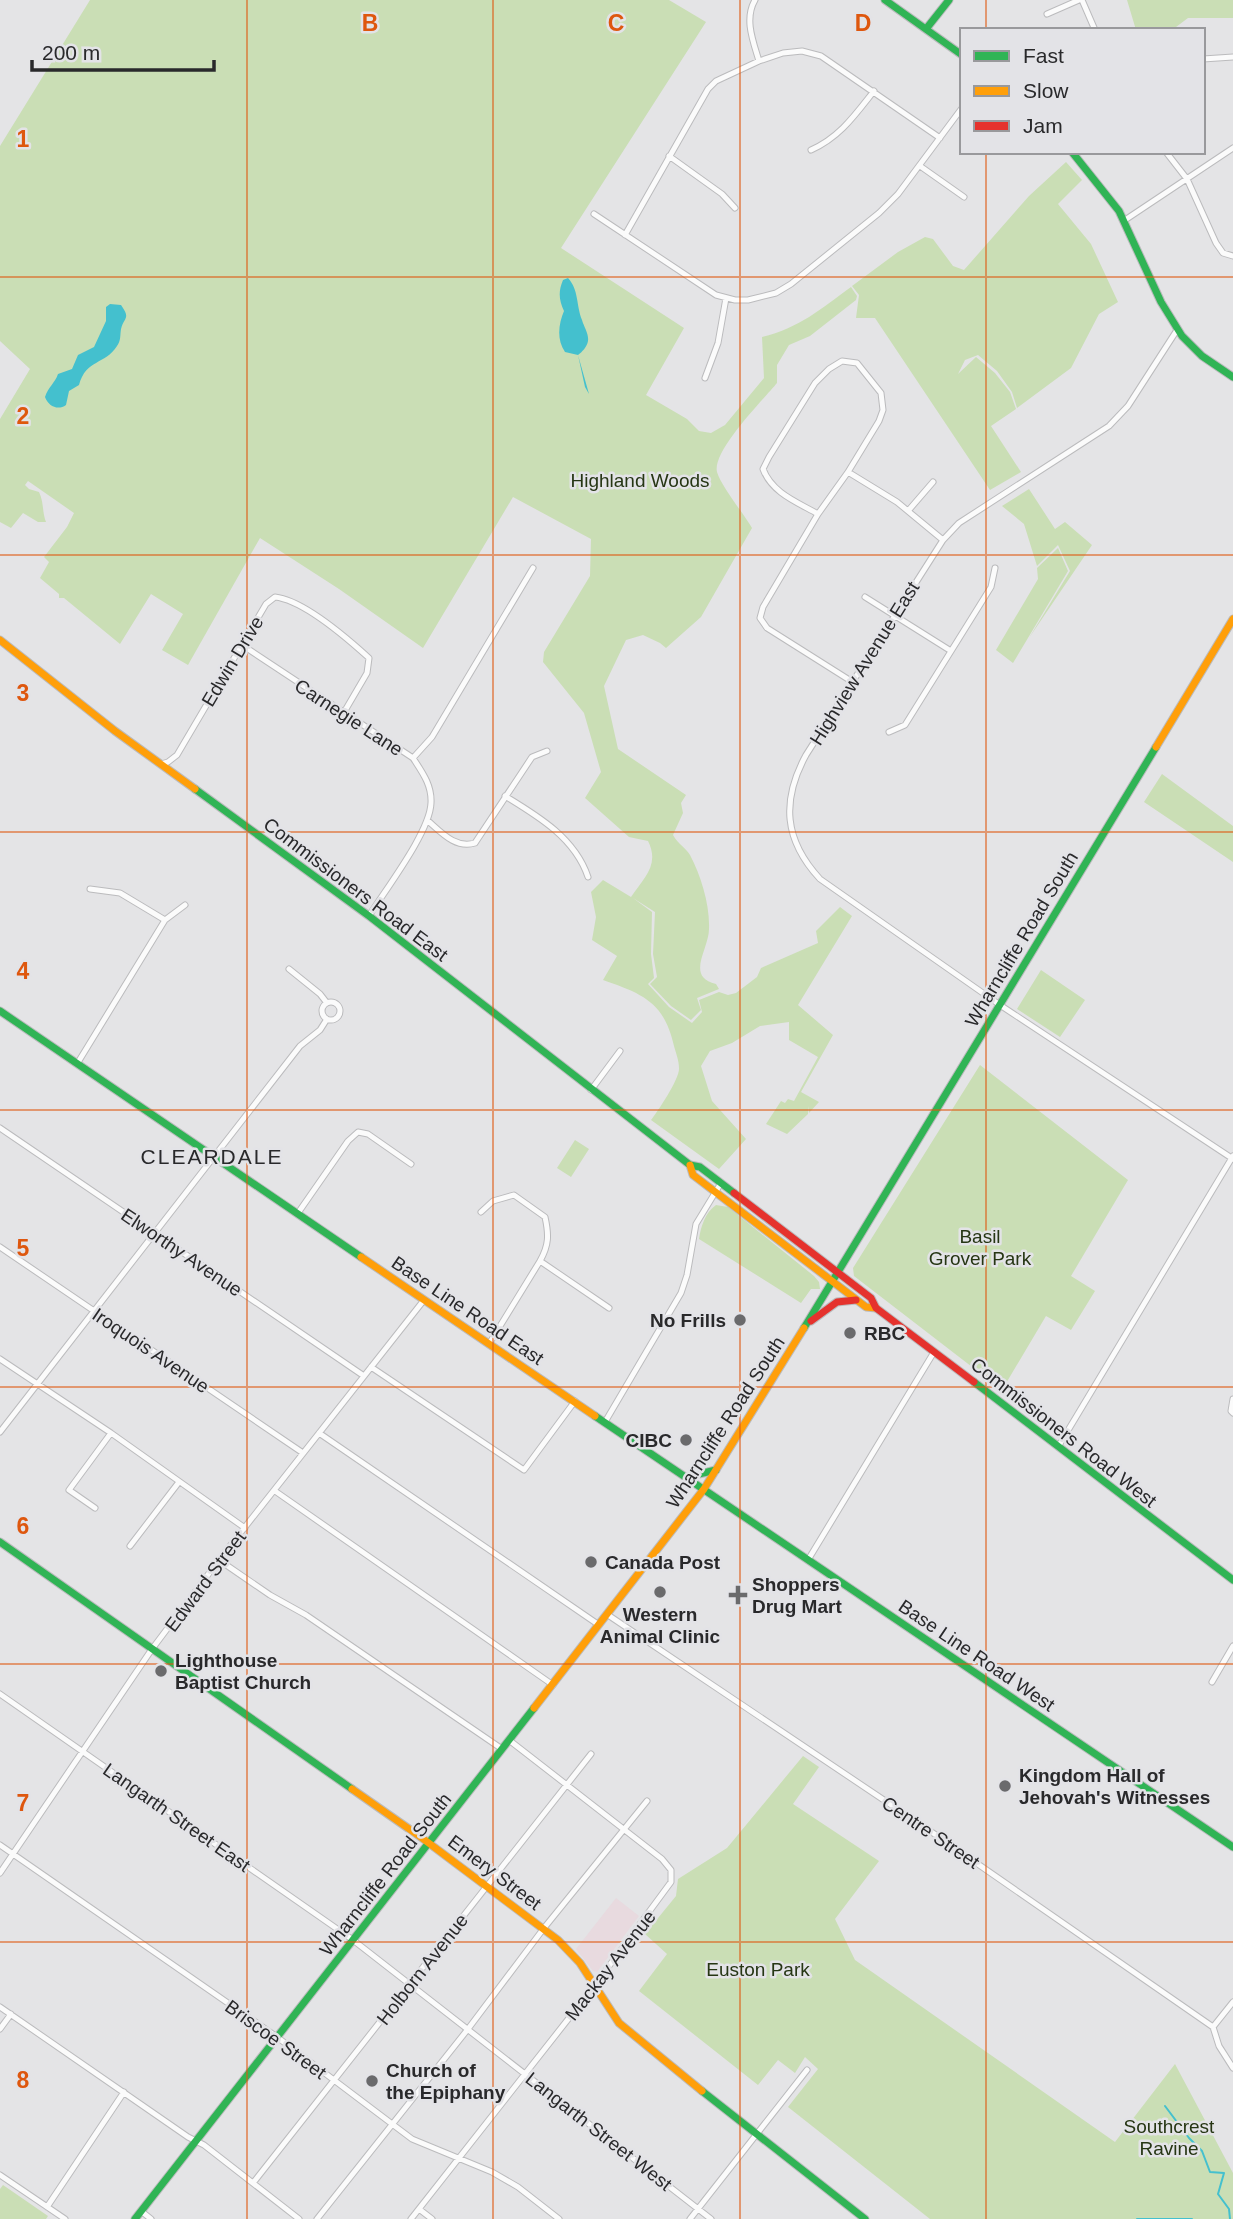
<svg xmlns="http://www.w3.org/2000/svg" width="1233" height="2219" font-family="Helvetica,sans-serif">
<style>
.education{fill:#e8dadf}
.green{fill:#cadeb5}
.water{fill:#44c0ce}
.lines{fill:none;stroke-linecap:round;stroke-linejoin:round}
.stream{stroke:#44c0ce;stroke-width:2}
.street-casing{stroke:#bbbbbd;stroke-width:7}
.fast-casing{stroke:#bbbbbd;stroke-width:9}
.slow-casing{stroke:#bbbbbd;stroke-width:9}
.jam-casing{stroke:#bbbbbd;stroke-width:9}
.street{stroke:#fbfbfb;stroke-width:5}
.fast{stroke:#30b455;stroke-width:7}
.slow{stroke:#ff9f0a;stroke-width:7}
.jam{stroke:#e5322d;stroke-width:7}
.grid{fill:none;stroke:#de570e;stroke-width:2;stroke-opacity:0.55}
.poi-dot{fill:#6a6a6c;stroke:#e3e3e7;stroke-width:2.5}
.labels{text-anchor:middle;stroke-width:5;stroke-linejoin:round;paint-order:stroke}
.park-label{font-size:19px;fill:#263614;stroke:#e3e3e7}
.street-label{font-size:19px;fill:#29292b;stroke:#e3e3e7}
.poi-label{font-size:19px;font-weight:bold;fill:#29292b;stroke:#e3e3e7;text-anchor:start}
.neighbourhood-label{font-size:21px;letter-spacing:2px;fill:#29292b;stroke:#e3e3e7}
.grid-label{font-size:23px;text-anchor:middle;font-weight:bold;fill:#de570e;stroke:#e3e3e7;stroke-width:5;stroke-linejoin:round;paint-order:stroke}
</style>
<rect width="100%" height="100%" fill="#e4e4e6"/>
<path class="education" d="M616,1898L639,1916L597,1972L593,1971L576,1949Z"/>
<path class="green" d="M90,0H669L706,22L561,248L684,328L646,395L687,419L699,431L711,433L725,425L764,378L762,337C799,328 821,309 851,287L857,296L856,300L810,336L789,345L777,365V383C763,400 712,451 717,472C721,486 744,514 752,528L701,617L666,648L660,643L643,635L626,640L604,686L618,749L686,795L681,803L683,813L673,835C678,844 686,848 690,855C701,876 710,905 709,929C709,949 685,977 716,984L719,989L697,998L701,1010L691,1020L671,1006L650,984L657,977L653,954L655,912L633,898L652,912L651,954L654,978L648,984L669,1007L692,1023L702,1012L699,1000L719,992L728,995L736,993L757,977L761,968L818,943L816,931L840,907L852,916L798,1005L833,1035L801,1092L819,1102L809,1113L808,1106V1114L787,1134L766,1124L781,1101L785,1103L788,1099L794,1101L818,1057L789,1040V1022L760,1026L732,1043L710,1051L701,1066L712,1101L746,1139L719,1169L651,1120C658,1111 680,1078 679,1068C679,1061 676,1053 674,1046C664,1002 643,994 603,980L617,956L592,940L596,917L591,892L603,880L631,897C644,878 660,865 648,841L629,837L585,798L601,772L584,713L543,662L544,652L590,576L591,539L513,497L423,648L339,589L260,538L188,665L162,650L183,614L151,594L120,644L64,598H59V594L40,578L49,562L44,557L67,527L74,513L28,481L25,485L29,489L39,492C44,502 42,512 46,522H38L23,513L11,528L0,522V419L30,369L0,341V146Z
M1127,0H1233V18H1188L1172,30H1136Z
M1066,162L1082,180L1058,204L1091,244L1118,302L1099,314L1071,368L1017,408L1012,392L997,371L978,355L965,360L958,374L976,357L995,373L1010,392L1016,409L991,426L1021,472L990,490L875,318H856L859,295L852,286L898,252L925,237L933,239L953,266L964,270L1029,196Z
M1029,489L1055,529L1065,522L1092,545L1029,638L1070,571L1058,545L1037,566L1024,524L1002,506Z
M1058,548L1068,571L1013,663L996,650L1038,579L1037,568Z
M1162,774L1233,826V862L1144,802Z
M1041,970L1085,1000L1060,1037L1017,1009Z
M980,1065L1128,1180L1071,1276L1095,1291L1071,1330L1046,1316L1002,1390L854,1276L853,1268Z
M575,1140L589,1149L571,1177L557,1168Z
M716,1205L728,1207L814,1276L819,1282L820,1289H811L801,1303L699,1239C701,1226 705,1213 716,1205Z
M803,1756L819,1767L793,1804L879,1861L835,1919L855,1960L1115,2142L1175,2064L1233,2173V2219H930L788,2107L818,2069L805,2057L795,2073L778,2060L758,2085L639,1991L667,1954L645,1934L676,1896L678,1879L727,1848Z
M3,2185L48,2216L46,2219H0V2189Z"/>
<path class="water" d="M568,278C579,290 576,305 582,320C584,327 589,334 588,341C587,347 582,352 578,355L589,394L585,387L578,355L565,352C556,339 559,323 564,311C559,300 558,292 563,280Z
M110,304L121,305C131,319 124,317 121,329C120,335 121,341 117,346C105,365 86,359 79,385L69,391L66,405C58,411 48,406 45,397C48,387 55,383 58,374L72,369L78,355L94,347L106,321V307Z"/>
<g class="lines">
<path class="stream" d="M1165,2106L1189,2138L1202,2151L1210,2172L1224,2173L1218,2194L1229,2209L1230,2219
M1137,2219H1192"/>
<defs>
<path id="street" d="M755,0C744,19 753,41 759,61
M1082,0L1095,30
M1047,14L1079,0
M1203,59L1233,57
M811,150C840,137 855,115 874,91
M1166,152L1187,179L1216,243L1223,253L1233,256
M669,156L722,194L735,208
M920,166L964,197
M594,214L716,295L735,300H748L776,293L791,284L879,213L898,194L962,108
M1125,220L1233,148
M625,235L708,89L716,81L759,61L783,53L802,51L821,56L940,138
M1177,330L1128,406L1109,426L959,523L943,540L806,755C781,801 784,840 820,879L1000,1005L1233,1159
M705,378L718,343L726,298
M848,472L897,502L943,540
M908,511L933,482
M818,514C797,502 772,493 763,469L769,457L815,383L829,369L842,361L857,363L881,393L883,410L879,421L848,472L818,514L763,607L760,618L767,628L851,681
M865,597L951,651
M242,645L413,758C422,772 432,785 431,803C430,832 385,890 369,916
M889,732L905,725L991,587L995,568
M413,758L432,737L533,568
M161,764L168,762L177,755L266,604L275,597C303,600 347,638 369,658L367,673L343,714
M505,796C538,816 575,838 588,877
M427,820C441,832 455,849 475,843L532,757L547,751
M90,889L120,893L165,920
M289,969L320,994L327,1003
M322 1011a9 9 0 1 1 18 0a9 9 0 1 1-18 0Z
M77,1064L165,920L185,905
M591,1090L620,1051
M0,1128L364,1376
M481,1212L493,1201L514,1195L545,1217C549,1235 549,1245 540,1261L489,1344
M298,1213L348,1141L358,1132L368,1134L411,1164
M0,1247L303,1453
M540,1261L609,1308
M0,1359L111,1433L245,1528
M371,1367L524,1470L575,1401
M1233,1399L1231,1411L1233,1413
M605,1422L681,1293L687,1275L696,1224L721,1183
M0,1432L300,1046L320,1030L327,1019
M319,1433L599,1625
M1058,1447L1233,1156
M275,1491L553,1685
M95,1508L69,1490L111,1433
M130,1546L179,1482
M219,1560L270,1595L306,1615L502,1749
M808,1560L934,1352
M608,1615L936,1835L1213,2027L1219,2046L1233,2068
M1212,1682L1233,1646
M0,1694L353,1940L711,2219
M0,1845L277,2037L412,2139L492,2172L518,2187L559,2219
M0,1873L152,1649L219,1560L424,1300
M0,2007L188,2137L204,2145L299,2219
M1213,2027L1233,2002
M0,2029L11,2014
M0,2175L65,2219
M253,2183L591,1754
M47,2207L124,2092
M419,2209L432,2219
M141,2211L151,2219
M317,2219L468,2029L544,1928L647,1801
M411,2219L595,1985L671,1882V1870L662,1859L509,1740
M690,2219L807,2070"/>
<path id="fast" d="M885,0L962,55
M926,29L949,0
M1072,152L1119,211L1161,302L1182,336L1202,356L1233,377
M195,789L369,916L690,1165L700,1167L734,1193
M0,1011L361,1257
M804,1328L1156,747
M974,1382L1233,1580
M595,1416L1233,1847
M686,1477L716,1470
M0,1542L352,1789
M702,2091L865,2219
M135,2219L534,1708"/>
<path id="slow" d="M0,640L115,731L195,789
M1156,747L1233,619
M690,1165L693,1175L866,1307L876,1308
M361,1257L595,1416
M534,1708L704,1489L804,1328
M352,1789L422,1838L558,1940L580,1963L619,2023L702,2091"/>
<path id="jam" d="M734,1193L871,1298L876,1308L974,1382
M811,1321L837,1302L856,1300"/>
</defs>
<use href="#street" class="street-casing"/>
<use href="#fast" class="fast-casing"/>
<use href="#slow" class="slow-casing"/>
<use href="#jam" class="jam-casing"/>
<use href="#street" class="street"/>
<use href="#fast" class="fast"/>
<use href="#slow" class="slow"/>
<use href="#jam" class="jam"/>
</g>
<path class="grid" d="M247,0V2219M493,0V2219M740,0V2219M986,0V30M986,152V2219M0,277H1233M0,555H1233M0,832H1233M0,1110H1233M0,1387H1233M0,1664H1233M0,1942H1233"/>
<g class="poi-dot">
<circle cx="740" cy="1320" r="7"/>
<circle cx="850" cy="1333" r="7"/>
<circle cx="686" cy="1440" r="7"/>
<circle cx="591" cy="1562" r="7"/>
<circle cx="660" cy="1592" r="7"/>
<path d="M734.5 1584.5h7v7h7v7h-7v7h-7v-7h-7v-7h7z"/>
<circle cx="161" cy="1671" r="7"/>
<circle cx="1005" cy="1786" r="7"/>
<circle cx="372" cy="2081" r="7"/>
</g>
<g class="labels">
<g class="park-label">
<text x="640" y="487">Highland Woods</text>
<text x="980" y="1243">Basil<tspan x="980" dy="22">Grover Park</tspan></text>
<text x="758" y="1976">Euston Park</text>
<text x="1169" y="2133">Southcrest<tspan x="1169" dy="22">Ravine</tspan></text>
</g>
<g class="street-label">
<text transform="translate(232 661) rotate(-59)" y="7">Edwin Drive</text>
<text transform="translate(864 663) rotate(-58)" y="7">Highview Avenue East</text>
<text transform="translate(349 717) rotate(33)" y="7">Carnegie Lane</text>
<text transform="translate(356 889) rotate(37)" y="7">Commissioners Road East</text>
<text transform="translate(1021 939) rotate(-59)" y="7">Wharncliffe Road South</text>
<text transform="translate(182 1252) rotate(34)" y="7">Elworthy Avenue</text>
<text transform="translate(468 1310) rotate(34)" y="7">Base Line Road East</text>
<text transform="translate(151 1350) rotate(34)" y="7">Iroquois Avenue</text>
<text transform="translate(725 1422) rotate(-57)" y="7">Wharncliffe Road South</text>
<text transform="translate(1064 1432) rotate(38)" y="7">Commissioners Road West</text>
<text transform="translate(205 1581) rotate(-53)" y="7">Edward Street</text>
<text transform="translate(977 1655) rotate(34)" y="7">Base Line Road West</text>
<text transform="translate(177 1817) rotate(35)" y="7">Langarth Street East</text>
<text transform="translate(931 1832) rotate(34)" y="7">Centre Street</text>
<text transform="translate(495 1872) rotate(37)" y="7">Emery Street</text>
<text transform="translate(385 1874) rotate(-52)" y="7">Wharncliffe Road South</text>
<text transform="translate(610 1965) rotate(-52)" y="7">Mackay Avenue</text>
<text transform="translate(422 1969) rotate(-52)" y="7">Holborn Avenue</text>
<text transform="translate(276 2039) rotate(36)" y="7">Briscoe Street</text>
<text transform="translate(599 2131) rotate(38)" y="7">Langarth Street West</text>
</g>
<g class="poi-label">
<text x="726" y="1327" text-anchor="end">No Frills</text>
<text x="864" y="1340">RBC</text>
<text x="672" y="1447" text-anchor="end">CIBC</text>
<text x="605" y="1569">Canada Post</text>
<text x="752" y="1591">Shoppers<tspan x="752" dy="22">Drug Mart</tspan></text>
<text x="660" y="1621" text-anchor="middle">Western<tspan x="660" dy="22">Animal Clinic</tspan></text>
<text x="175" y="1667">Lighthouse<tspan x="175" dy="22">Baptist Church</tspan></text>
<text x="1019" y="1782">Kingdom Hall of<tspan x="1019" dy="22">Jehovah's Witnesses</tspan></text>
<text x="386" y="2077">Church of<tspan x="386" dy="22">the Epiphany</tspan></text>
</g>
<g class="neighbourhood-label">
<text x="212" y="1164">CLEARDALE</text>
</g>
</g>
<g class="grid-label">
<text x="370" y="31">B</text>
<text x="616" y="31">C</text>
<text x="863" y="31">D</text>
<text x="23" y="147">1</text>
<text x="23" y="424">2</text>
<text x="23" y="701">3</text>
<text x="23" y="979">4</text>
<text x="23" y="1256">5</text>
<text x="23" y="1534">6</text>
<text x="23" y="1811">7</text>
<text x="23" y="2088">8</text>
</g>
<rect x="960" y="28" width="245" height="126" fill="#e3e3e7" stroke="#99999c" stroke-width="2"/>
<rect x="974" y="51" width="35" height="10" fill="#30b455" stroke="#99999c" stroke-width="2"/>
<text x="1023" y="63" font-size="21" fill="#29292b">Fast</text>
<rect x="974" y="86" width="35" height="10" fill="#ff9f0a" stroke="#99999c" stroke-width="2"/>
<text x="1023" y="98" font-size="21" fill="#29292b">Slow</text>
<rect x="974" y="121" width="35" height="10" fill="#e5322d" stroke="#99999c" stroke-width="2"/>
<text x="1023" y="133" font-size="21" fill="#29292b">Jam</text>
<path d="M32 60v10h182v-10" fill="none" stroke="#29292b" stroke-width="3.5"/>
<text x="42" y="60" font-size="21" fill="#29292b" stroke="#e3e3e7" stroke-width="5" paint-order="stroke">200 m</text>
</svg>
